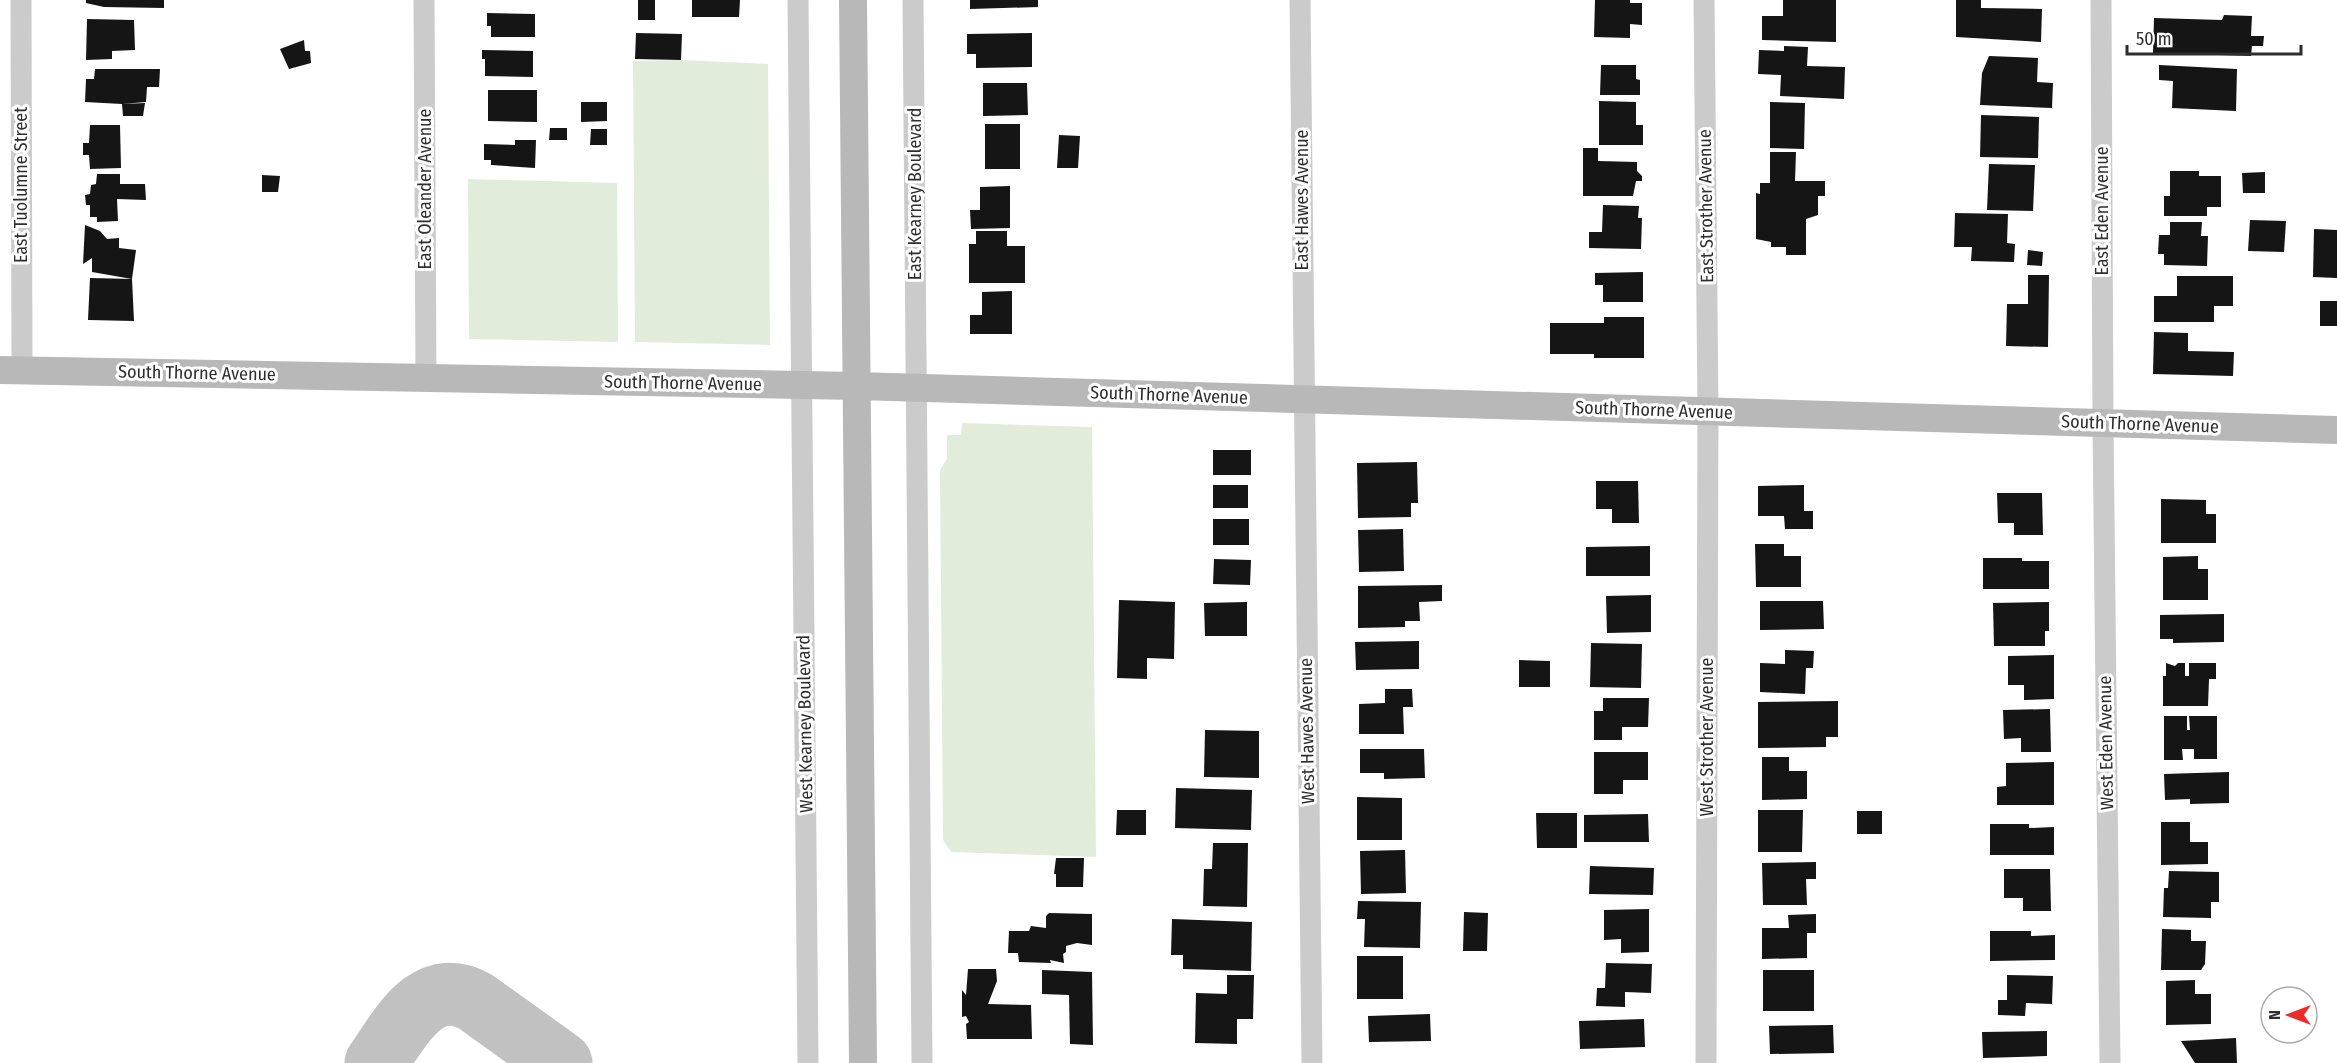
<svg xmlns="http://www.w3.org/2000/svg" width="2337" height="1063" font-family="'Fira Sans Condensed',sans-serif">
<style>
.green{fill:#e2ecdb}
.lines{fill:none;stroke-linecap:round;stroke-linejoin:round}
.taxiway{stroke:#c1c1c1;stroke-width:63}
.building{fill:#151515}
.minor{stroke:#cbcbcb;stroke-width:21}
.secondary{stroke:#b8b8b8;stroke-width:28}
.labels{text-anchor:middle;stroke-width:6;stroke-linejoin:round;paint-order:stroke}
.street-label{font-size:18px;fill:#2e2e2e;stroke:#fff}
</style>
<rect width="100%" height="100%" fill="#fff"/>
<path class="green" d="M681,60L768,64L770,345L635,342L633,61Z
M468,179L617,183L618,342L469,339Z
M962,423L1092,427L1096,857L951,852L943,840L940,470L947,459V435H961Z"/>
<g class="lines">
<path class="taxiway" d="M376,1063C400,1029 426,974 476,1002L561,1063"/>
</g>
<path class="building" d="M86,0H164V8L104,7L86,3Z
M638,0H655V20H638Z
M692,0H740L739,17H692Z
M970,0H1038V7L970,9Z
M1595,0H1630V3H1642V25L1630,24V38L1594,37Z
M1783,0H1836V42L1762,40V16H1783Z
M1956,0H1981V8L2042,9L2041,42L1956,37Z
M487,13L535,14V37H491V26H487Z
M2224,15L2252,16L2251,36H2264L2263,46H2252L2251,56L2153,53L2154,18L2222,20Z
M87,19L134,20L135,50L112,51V59L86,60Z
M636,33L682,34L681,60L635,59Z
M1032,33V67L976,68V54H967V34Z
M304,40L305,51H310L311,63L289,69L280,49Z
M1784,46L1808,47L1807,66L1845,67L1844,99L1780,96L1781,75L1758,74L1759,50L1784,51Z
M482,50L533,51V77L485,76V59H482Z
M1989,56L2038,58L2037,82L2053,83L2052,108L1980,105L1982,73Z
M1601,65H1636V79L1640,80V95H1600Z
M2159,65L2237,69L2236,111L2172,108L2173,81L2159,80Z
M95,69H160L159,87H147L146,102L122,104L85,102L86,79H94Z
M983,83H1027L1028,115L983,116Z
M488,90H537V122L488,121Z
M1599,101L1636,102V125H1643V145H1599Z
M581,102H607V121L581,122Z
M1770,102L1805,103L1804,149L1770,148Z
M145,103L143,116H123L122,104Z
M1981,115L2039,117L2038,158L1980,157Z
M985,124H1020V169H985Z
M90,125H120L121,168L90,169L89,155H83V143H89Z
M550,128H567V140H549Z
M591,129H607V145H590Z
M1059,135L1080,136L1078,168H1057Z
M515,140H536L535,168L491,165V160H484V144L515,145Z
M1583,148H1598V161L1637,162V171L1642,176V181H1636L1633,196H1583Z
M1770,152H1796L1795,181H1825V196H1818V215L1806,219V255H1786V247H1771V242L1756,239V193L1760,194V183H1770Z
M1989,164L2035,165L2033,211L1987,210Z
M2170,171H2199V176H2221V207H2207V216H2164V196H2170Z
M2265,172V193H2243L2242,173Z
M97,174H120V184H145L146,200L117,199L118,221L97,222V217H90V205H86L85,195L90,194L91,185L96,184Z
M262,175L280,176L278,192H262Z
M1010,186V228L971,229L970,210H980V187Z
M1603,205L1639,206L1638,218H1642L1641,249L1589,248V232H1602Z
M1955,213L2008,214L2007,243L2015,244L2014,262L1971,261L1972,247H1954Z
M2250,220L2286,221L2284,252L2248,251Z
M2170,222H2202L2201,236H2208L2207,266L2164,265V254H2158L2159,235H2170Z
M85,225L100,231L107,239L119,238V248L136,250L132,279L92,272V258L83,264Z
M2314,229L2337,230V278L2313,277Z
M976,231H1007V246H1025V283H969V244H976Z
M2028,250L2043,252L2042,266L2027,265Z
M1643,272V302H1603V285H1595V273Z
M2028,275H2049L2048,347L2006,346L2007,304H2028Z
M2177,276H2233V306H2214V322H2154V296H2177Z
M90,278L132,279L134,321L88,320Z
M1012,291V334H970V315H982V292Z
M2320,301H2337V326H2320Z
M1604,317H1644V358H1594V354H1550V323H1604Z
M2154,332L2188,333V351L2234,352L2233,376L2153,374Z
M1213,450H1251V475H1213Z
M1417,462L1418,503H1411V517L1358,518L1357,463Z
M1596,481H1638L1639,523H1612V509H1596Z
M1213,485H1248V508H1213Z
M1804,485V511H1813V529H1785L1784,516H1758V486Z
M1997,493H2042L2043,535H2014V523H1998Z
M2161,499L2206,500V514H2216V543H2161Z
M1213,519H1249V545H1213Z
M1403,529L1404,571L1359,572L1358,530Z
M1755,544H1784V556H1801V587H1756Z
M1650,546V576H1586V547Z
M2198,556V569H2208V600H2163V557Z
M1983,558H2022V561H2049V589H1983Z
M1214,559L1251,560L1250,585L1213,584Z
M1442,585V601L1419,602L1420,621H1405V627L1358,628V586Z
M1651,595V632L1607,633L1606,596Z
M1119,600L1175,602L1174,659L1147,658V679L1117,678Z
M1760,601H1823L1824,629L1760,630Z
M1247,602V636H1205L1204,603Z
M2049,602V631H2045V646H1994L1993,603Z
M2224,614V642L2173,643V639H2160V615Z
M1419,641V669L1356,670L1355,642Z
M1591,643L1642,644L1641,688L1590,687Z
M1785,650L1814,651L1813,668H1806L1805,694L1760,692V663L1785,664Z
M2054,655V699L2024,700V685H2008V656Z
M1519,660L1550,661V687H1519Z
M2166,663L2175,666L2178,663H2185V676H2189V663H2216V679H2209L2208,706H2163V676H2166Z
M1385,689H1412L1413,707H1403L1404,734H1359V704L1385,703Z
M1603,698H1649L1648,727H1622V740H1594V711H1603Z
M1838,701V737H1826V747L1758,748V702Z
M2050,709L2051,752H2021V738L2004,739L2003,710Z
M2164,716H2187V730H2190L2189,716H2217V759H2194V749H2182L2183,760H2164Z
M1205,730L1259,731V778L1204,777Z
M1360,749H1424L1425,778L1384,779V773H1360Z
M1594,752H1648V780H1623V794H1594Z
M1762,757H1789V771H1807V799L1762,800Z
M2054,762V805H1997V787L2006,786V763Z
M2229,772V803L2190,804V799L2165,800L2164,774Z
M1176,788L1252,790L1251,830L1175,828Z
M1357,797L1402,798V840H1357Z
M1117,810H1146V835H1116Z
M1758,810H1803L1802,852H1758Z
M1857,811H1882V834H1857Z
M1536,813H1577V848H1537Z
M1648,814L1649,842H1584V815Z
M2161,822H2190V842H2208V864L2161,865Z
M1990,824H2029V828L2054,827V855H1990Z
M1213,843H1248L1247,907L1203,906L1204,869H1212Z
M1405,850L1406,893L1361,894L1360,851Z
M1056,858H1084L1083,887H1056V874H1054Z
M1816,862V879H1806L1807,905H1763L1762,863Z
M1590,866L1654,868L1653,895L1589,894Z
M2004,869H2050L2051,911H2023V898H2004Z
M2169,871L2219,872V902H2211V918L2163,917L2164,888H2168Z
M1358,901L1421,902L1420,948L1364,947L1365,919H1357Z
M1649,909V952L1621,953V939L1604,940V910Z
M1464,912L1488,913L1487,951H1463Z
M1049,913L1092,914V945L1077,943L1066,946V952L1063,954L1064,963L1050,960L1051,963L1019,962L1018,953H1008L1009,931H1029L1031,926L1046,928V916Z
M1816,914V933H1807V958L1762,959V928H1789L1788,915Z
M1172,919L1252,922L1251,971L1183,969V955H1171Z
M2162,929L2191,930V941H2206L2205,964L2201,970H2161Z
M1990,931H2031V936L2055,935V960L1990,961Z
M1357,956H1403V999H1357Z
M1606,963L1652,964L1651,993L1625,992V1007L1596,1006L1597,988H1605Z
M968,969H996L997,981L988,1004L1031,1005L1032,1039H967L966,1024L969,1022L966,1016L962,1017V990L966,995Z
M1042,970L1092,972L1093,1045L1070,1044L1069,995L1042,994Z
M1763,970H1814V1011H1763Z
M1227,975H1254L1253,1019H1237V1044L1195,1043L1196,993L1227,994Z
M2007,975L2053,976L2052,1004L2026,1003L2025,1016L1998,1015V1000H2007Z
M2195,980V994H2211V1024L2166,1025V981Z
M1430,1014L1431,1041L1369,1042L1368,1016Z
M1644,1019L1645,1047L1580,1049L1579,1021Z
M1833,1025L1834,1053L1770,1054L1769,1026Z
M2047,1031V1056L1983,1058L1982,1032Z
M2236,1038L2237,1063H2195L2181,1041Z"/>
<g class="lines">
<path class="minor" d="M21,0L22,370
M424,0L426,378
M798,0L808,1063
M913,0L922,1063
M1300,0L1312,1063
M1704,0L1708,411L1706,1063
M2101,0L2103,423L2110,1063"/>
<path class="secondary" d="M853,0L863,1063
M0,370L857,386L2337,430"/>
</g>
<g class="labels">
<g class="street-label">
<text transform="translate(21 185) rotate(-90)" y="6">East Tuolumne Street</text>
<text transform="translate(425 189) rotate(-90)" y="6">East Oleander Avenue</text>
<text transform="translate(915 194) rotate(-90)" y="6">East Kearney Boulevard</text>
<text transform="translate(1302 200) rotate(-90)" y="6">East Hawes Avenue</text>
<text transform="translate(1706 206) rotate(-91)" y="6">East Strother Avenue</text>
<text transform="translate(2102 211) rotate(-90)" y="6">East Eden Avenue</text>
<text transform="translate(197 373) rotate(1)" y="6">South Thorne Avenue</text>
<text transform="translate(683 383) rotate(1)" y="6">South Thorne Avenue</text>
<text transform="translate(1169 395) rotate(2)" y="6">South Thorne Avenue</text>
<text transform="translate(1654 410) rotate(2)" y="6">South Thorne Avenue</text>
<text transform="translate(2140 424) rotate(2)" y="6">South Thorne Avenue</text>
<text transform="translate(805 724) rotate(-91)" y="6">West Kearney Boulevard</text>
<text transform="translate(1307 731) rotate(-91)" y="6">West Hawes Avenue</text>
<text transform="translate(1707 737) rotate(-90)" y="6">West Strother Avenue</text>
<text transform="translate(2106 743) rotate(-91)" y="6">West Eden Avenue</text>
</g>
</g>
<g transform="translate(2289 1015) rotate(270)"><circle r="28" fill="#ffffff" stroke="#ababab" stroke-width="1.5"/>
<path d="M0-4.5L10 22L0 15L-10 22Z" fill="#eb2c2a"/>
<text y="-9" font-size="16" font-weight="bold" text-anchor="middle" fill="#2e2e2e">N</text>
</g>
<path d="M2127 45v9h174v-9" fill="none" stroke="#2e2e2e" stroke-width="3"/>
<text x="2136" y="45" font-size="18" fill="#2e2e2e" stroke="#ffffff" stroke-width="4.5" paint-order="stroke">50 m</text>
</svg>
